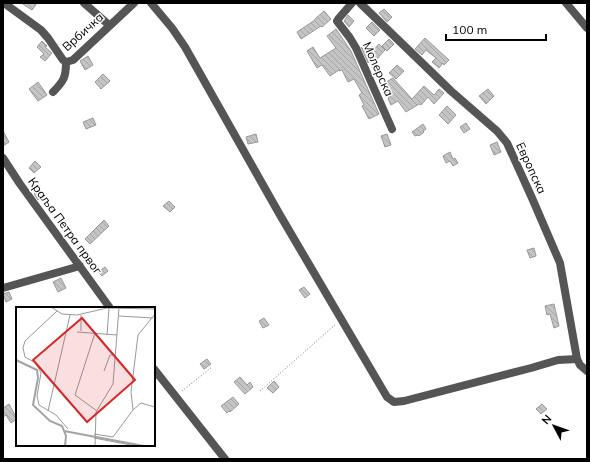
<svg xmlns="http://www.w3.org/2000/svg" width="590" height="462" font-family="Mulish,sans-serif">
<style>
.building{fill:url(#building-back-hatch);stroke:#999}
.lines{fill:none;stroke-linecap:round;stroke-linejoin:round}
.path{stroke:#777;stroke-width:1;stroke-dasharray:1 2;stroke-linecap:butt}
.minor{stroke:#555;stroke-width:8}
.labels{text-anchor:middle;stroke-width:3;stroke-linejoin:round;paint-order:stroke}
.street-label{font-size:12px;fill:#000;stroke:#fff}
.inset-river{fill:none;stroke:#a3a3a3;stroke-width:2}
.inset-road{fill:none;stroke:#999;stroke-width:1}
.view{fill:#d62828;fill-opacity:0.15;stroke:#d62828;stroke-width:2}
.inset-edge{fill:none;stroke:#000;stroke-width:2}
</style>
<defs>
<pattern id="building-back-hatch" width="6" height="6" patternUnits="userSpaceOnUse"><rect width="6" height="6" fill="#c4c4c4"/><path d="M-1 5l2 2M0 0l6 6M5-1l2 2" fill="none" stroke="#a7a7a7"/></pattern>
</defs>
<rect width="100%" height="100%" fill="#fff"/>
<path class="building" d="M21,3H37L32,10Z
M384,9L392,17L387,22L379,13Z
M324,11L331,19L322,27L321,26L301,39L297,32L315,20V19Z
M348,15L354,21L349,27L344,21Z
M372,22L380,30L374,36L366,28Z
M336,29L351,51L379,114L369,119L362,106L364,105L359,95L362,93L354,79L348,82L342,70L339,71V70L330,76L322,65L317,68L307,51L313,47L320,58L336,48L327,36Z
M425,38L449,60L444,65L443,63L439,68L432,62L436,58L426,50L422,55L415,49Z
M389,39L394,44L387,51L382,46Z
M42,41L47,46L45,47L52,53L45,61L40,57L44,54L37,47Z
M379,44L385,50L377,59L375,57L368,63L361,47L369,55Z
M88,56L93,65L85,70L80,61Z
M397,65L404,71L396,79L389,73Z
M103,74L110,81L101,89L95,82Z
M393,78L412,99L424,86L434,95L439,89L444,93L434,104L428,97L421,105L419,104L406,112L398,101L391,105L388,99L389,98L381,85Z
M38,82L47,95L38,101L29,89Z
M488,89L494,96L486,104L479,96Z
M447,106L456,115L448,124L439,115Z
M93,118L96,125L86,129L83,122Z
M466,123L470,129L464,133L460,127Z
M423,124L426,129L423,131L424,132L419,136L418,135L415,136L412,132Z
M3,131L9,142L3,146Z
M256,134L258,142L248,144L246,137Z
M387,134L391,145L385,147L381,136Z
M497,142L501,152L494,155L490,145Z
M450,152L453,159L455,158L458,163L453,166L450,161L446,163L443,156Z
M35,161L41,167L34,173L29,168Z
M40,190L44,195L38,200L34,194Z
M169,201L175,207L170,212L163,206Z
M104,220L109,226L90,244L85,239Z
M534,248L536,256L530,258L527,250Z
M105,267L108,271L102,276L98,272Z
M61,278L66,288L58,292L53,282Z
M304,287L310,294L305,298L299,290Z
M9,292L12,299L6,302L3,294Z
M554,304L559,326L554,328L550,314L547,315L545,306Z
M264,318L269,325L263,328L259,321Z
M207,359L211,364L204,369L200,364Z
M240,377L247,385L250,382L253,387L245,394L234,382Z
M274,381L279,387L273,393L267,388Z
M233,397L239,404L230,412L229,411L227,413L221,406Z
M9,404L17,419L11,423L6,415L3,417V408Z
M542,404L547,409L541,414L536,409Z"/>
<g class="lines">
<path class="path" d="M182,391L212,367
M260,391L336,324"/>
<path class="minor" d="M4,3L41,30L48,38L63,60L66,62
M84,3L109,25
M151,3L172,28L185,47L280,215L387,397L394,402L404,401L531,368L558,360L577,359
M352,3L339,18L337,21L350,38L356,48L392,129
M360,3L451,91L497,131L507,143L532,198L560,263L577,359L580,365L587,371
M566,3L587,28
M66,62L73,60L134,3
M53,92C64,81 66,77 66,62
M3,158L20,184L110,308
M3,288L80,266
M154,369L225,459"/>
</g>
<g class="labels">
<g class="street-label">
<text transform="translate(83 32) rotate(-42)" y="4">Врбичка</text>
<text transform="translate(378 69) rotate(66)" y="4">Молерска</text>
<text transform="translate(531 168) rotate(65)" y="4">Европска</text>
<text transform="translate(65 226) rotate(54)" y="4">Краља Петра првог</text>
</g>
</g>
<g transform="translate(16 307)">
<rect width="139" height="139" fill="#fff"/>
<path class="inset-river" d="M0,53L21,63L22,71L17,98L34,114L46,119L50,129L49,139M48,124L128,139"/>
<path class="inset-road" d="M35,0L46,7L61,8L91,1L139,2M41,4L9,34L7,41L9,50L20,56L25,66L21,89L23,98L40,108L52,122M65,8V24M103,9L137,11M61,25L101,28M79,26L59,88L81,104M91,28L93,1M88,64L94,48H98M117,103L125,96L139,100M32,104L54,8M78,127L97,130L117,103L115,85L122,28L139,7M78,131L120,139M79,139L80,105L97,77L103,1"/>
<path class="view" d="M66,11L119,73L71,115L17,53Z"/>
<rect width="139" height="139" class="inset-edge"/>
</g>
<rect width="590" height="462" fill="none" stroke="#000000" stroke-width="8"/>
<g transform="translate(554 426) rotate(311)" stroke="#ffffff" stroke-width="3" paint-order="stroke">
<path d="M0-3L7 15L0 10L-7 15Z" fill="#000000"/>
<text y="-6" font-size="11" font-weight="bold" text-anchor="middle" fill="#000000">N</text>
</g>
<path d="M446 34v6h100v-6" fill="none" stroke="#000000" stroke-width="2"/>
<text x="452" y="34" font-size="12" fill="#000000" stroke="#ffffff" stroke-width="3" paint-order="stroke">100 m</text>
</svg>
